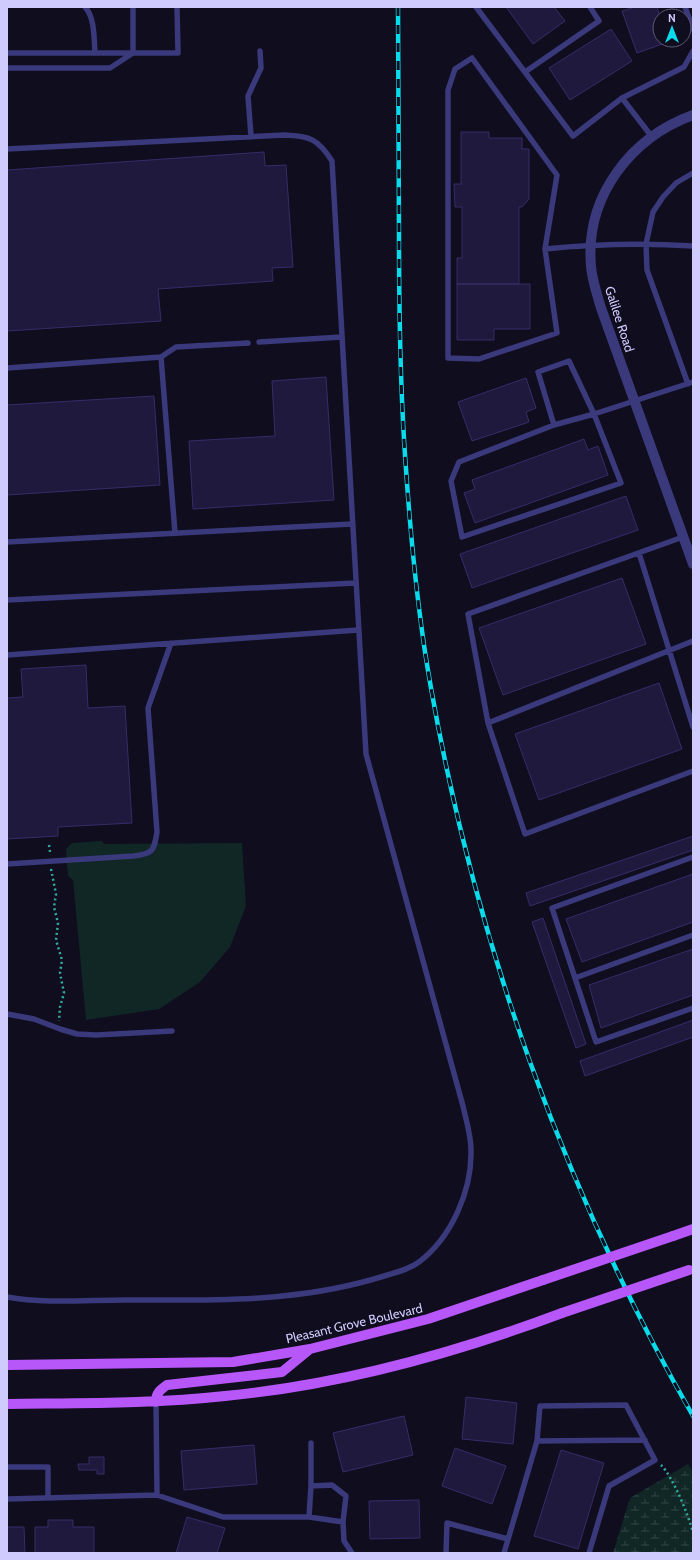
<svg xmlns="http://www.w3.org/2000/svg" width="700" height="1560" font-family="Cabin,sans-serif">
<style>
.wetland{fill:url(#wetland-marsh)}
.pitch{fill:#102726}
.building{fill:#20193e;stroke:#372c69}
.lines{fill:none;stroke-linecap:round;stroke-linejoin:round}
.path{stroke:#32aba0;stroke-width:2.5;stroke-dasharray:2 3;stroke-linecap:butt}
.lane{stroke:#3a397b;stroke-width:5.5}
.street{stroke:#3a397b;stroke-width:10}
.primary{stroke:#b757f9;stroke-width:10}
.rail-casing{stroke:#09dbeb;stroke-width:4.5}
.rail{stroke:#0f0d1e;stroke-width:3;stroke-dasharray:9;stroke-linecap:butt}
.primary-bridge{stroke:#b757f9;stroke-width:10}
.labels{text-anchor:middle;stroke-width:3.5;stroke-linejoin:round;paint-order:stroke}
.street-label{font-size:13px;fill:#d0cbfd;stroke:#0f0d1e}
</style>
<defs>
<pattern id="wetland-marsh" width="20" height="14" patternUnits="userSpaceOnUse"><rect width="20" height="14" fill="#102726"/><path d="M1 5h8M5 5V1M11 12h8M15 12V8" fill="none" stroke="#324546"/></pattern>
</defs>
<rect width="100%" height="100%" fill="#0f0d1e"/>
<path class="wetland" d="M688,1464L693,1472V1553H613L630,1498Z"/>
<path class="pitch" d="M102,841L104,844L242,843L246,906L230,947L200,982L159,1009L86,1020L73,880L68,876L66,849L72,843Z"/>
<path class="building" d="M506,7H554L565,21L533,44Z
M635,7H657L660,17V40H668V42L637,53L622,11Z
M611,29L632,61L570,100L549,68Z
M461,132H489V138H522V149H529V199L522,207H519V284H457V258H462V207H455L454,184H461Z
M264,152L265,166L286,165L293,267L272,268L273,281L158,289L161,321L7,331V170Z
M457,284H530V329H494V340H457Z
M326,377L334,500L193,509L189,441L275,436L272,381Z
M526,378L536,408L526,412L529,422L472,441L458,402Z
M154,396L160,485L7,495V405Z
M584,439L588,450L598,446L608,475L475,523L464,493L475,489L472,480Z
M626,496L638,530L472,588L460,554Z
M622,578L646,644L503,695L479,628Z
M86,665L88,708L125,706L132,823L58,827V836L7,839V698L23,697L21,669Z
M659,683L682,749L539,800L515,734Z
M693,836V850L530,906L526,893Z
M693,874V922L582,962L566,919Z
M543,918L586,1044L576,1048L532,922Z
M693,949V995L601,1028L589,985Z
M693,1020V1037L585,1076L580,1061Z
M466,1397L517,1403L513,1444L462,1439Z
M404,1416L413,1455L343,1472L333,1433Z
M254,1445L257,1484L184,1490L181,1451Z
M455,1448L506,1466L492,1504L442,1486Z
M561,1450L604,1463L578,1549L534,1536Z
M89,1457H104V1474H97V1470H79L78,1464H89Z
M419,1500L420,1538L370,1539L369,1501Z
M187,1517L225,1528L217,1553H176Z
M48,1520H73V1527H94V1553H35V1527H48Z
M7,1527H24L25,1553H7Z"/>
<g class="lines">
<path class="path" d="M49,845L50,852
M51,869L56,894L54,907L58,923L56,940L62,960L60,973L64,993L60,1007L59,1021
M661,1465C673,1477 689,1516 693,1533"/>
<path class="lane" d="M85,7C95,17 94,40 95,53
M476,7L573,136L622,98L684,67L693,51
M685,7L693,29
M7,53H178L177,7
M7,68H110L133,53V7
M525,72L599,21L590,7
M622,98L652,137
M251,136L248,96L261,68L260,51
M7,149L285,135C310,136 318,139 332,161L366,754L463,1106C466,1120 471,1135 471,1150C472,1190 452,1237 419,1262C407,1271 389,1274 374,1279C291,1303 211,1300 125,1300C86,1300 45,1304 7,1297
M545,249L557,333L479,359L448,358V90L455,69L472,58L557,175L545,249C595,244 643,243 693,246
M259,342L342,337
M161,357L176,347L248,343
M7,368L161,357L175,533
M688,384L647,270L646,244L653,212L663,197L676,183L693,173
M554,425L538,372L569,361L594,414L621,483L462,537L451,481L459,462L554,425L594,414L693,382
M683,537L468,614L488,723L693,641
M7,542L352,524
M639,553L693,727
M7,600L356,583
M7,655L358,630
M488,723L525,834L693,771
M693,857L552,908L596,1042L693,1008
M7,864L133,856C153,854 154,851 157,832L148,708L171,643
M575,978L693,935
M7,1014L34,1019L60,1029L77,1034L96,1035L172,1031
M156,1402L157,1495
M537,1441L645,1440
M311,1443V1486
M7,1467H48V1498
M7,1499L157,1495L223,1517H309L343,1522L344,1541L352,1553
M309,1517L311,1486L332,1485L346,1496L343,1522
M446,1553L447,1523L508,1539
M504,1553L537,1441L540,1406L626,1405L655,1460L609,1486L589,1553"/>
<path class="street" d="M693,115C630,138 585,197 591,266C592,280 597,294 601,308L693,564"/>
<path class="primary" d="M673,1236L693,1229
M7,1365L233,1362L310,1349L428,1319L543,1280
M156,1402C156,1393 160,1390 167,1385L282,1372L310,1349
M7,1404C80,1403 152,1404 225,1396C341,1385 453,1354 562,1313"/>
<defs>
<path id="rail" d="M398,7C398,83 399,159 399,234C399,313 400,391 406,469C411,542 418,616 431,688C476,943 564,1191 693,1416"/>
</defs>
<use href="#rail" class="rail-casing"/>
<use href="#rail" class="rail"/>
<path class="primary-bridge" d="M543,1280L673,1236
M562,1313L689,1270"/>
</g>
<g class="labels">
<g class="street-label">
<text transform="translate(620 319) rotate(72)" y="5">Galilee Road</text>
<text transform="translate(354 1323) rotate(-13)" y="5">Pleasant Grove Boulevard</text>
</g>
</g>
<rect width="700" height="1560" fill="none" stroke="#d0cbfd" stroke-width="16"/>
<g transform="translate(672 28)"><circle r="19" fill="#0f0d1e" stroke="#5c5977"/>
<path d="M0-3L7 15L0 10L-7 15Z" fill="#09dbeb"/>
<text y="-6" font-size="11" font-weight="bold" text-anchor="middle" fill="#d0cbfd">N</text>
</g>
</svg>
